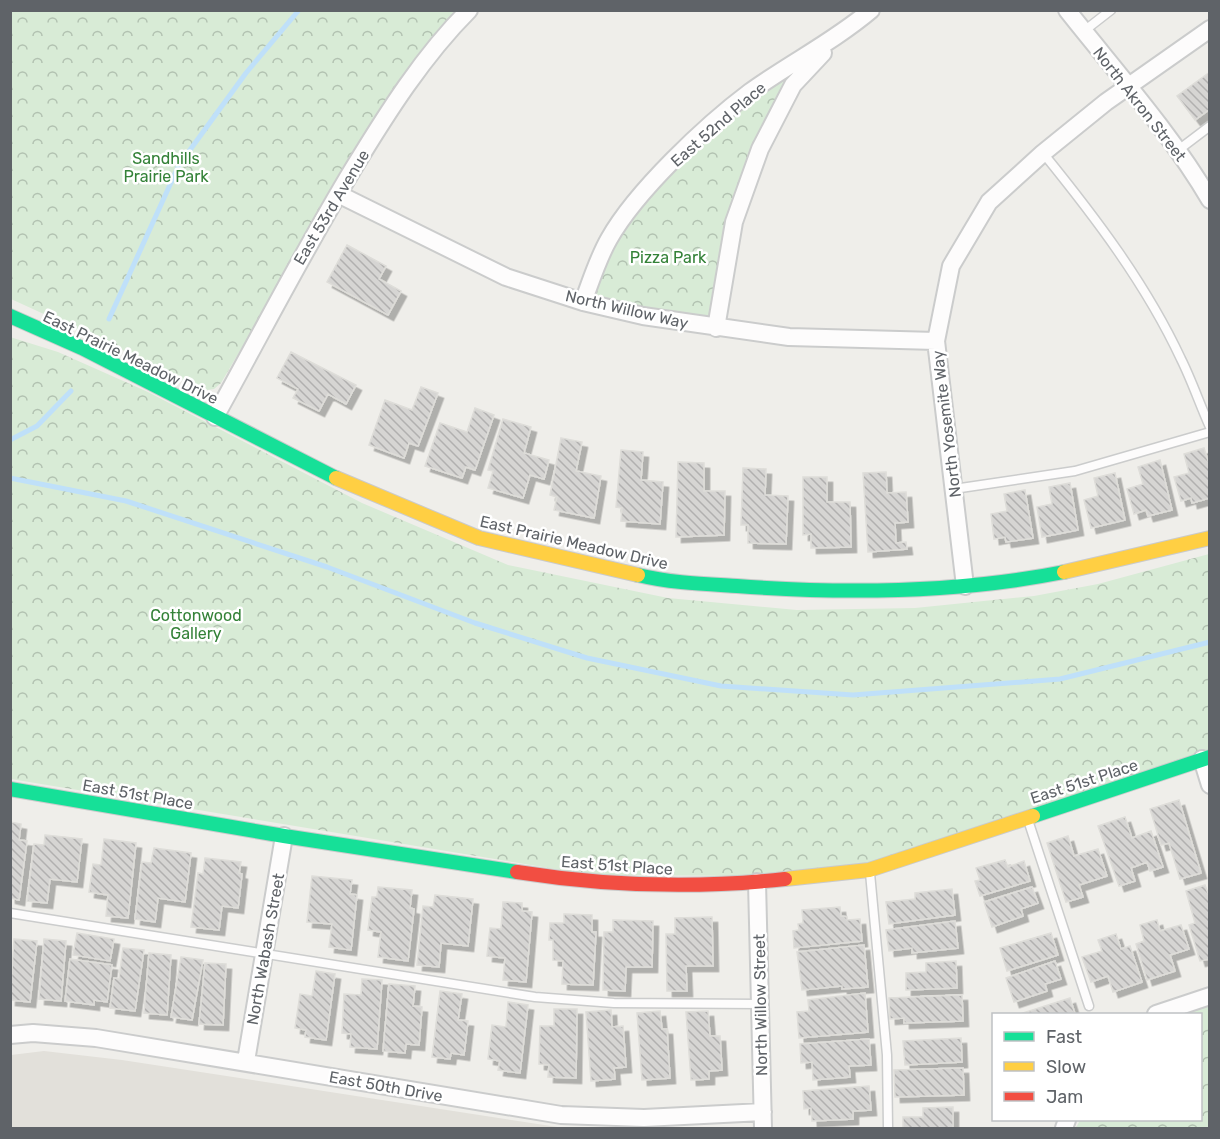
<svg xmlns="http://www.w3.org/2000/svg" width="1220" height="1139" font-family="Rubik,sans-serif">
<style>
.education{fill:#e2e0da}
.park{fill:url(#park-crowns)}
.lines{fill:none;stroke-linecap:round;stroke-linejoin:round}
.stream{stroke:#bfe0f9;stroke-width:5}
.building{fill:url(#building-back-hatch);stroke:#deddd9;stroke-width:1.5;filter:url(#shadow)}
.lane-casing{stroke:#cbcccc;stroke-width:11}
.street-casing{stroke:#cbcccc;stroke-width:20}
.fast-casing{stroke:#cacacb;stroke-width:16}
.slow-casing{stroke:#cacacb;stroke-width:16}
.jam-casing{stroke:#cacacb;stroke-width:16}
.lane{stroke:#fdfcfc;stroke-width:8}
.street{stroke:#fdfcfc;stroke-width:16}
.fast{stroke:#16e098;stroke-width:14}
.slow{stroke:#ffcf43;stroke-width:14}
.jam{stroke:#f24e42;stroke-width:14}
.labels{text-anchor:middle;stroke-width:5;stroke-linejoin:round;paint-order:stroke}
.street-label{font-size:16px;fill:#5f6368;stroke:#fff}
.park-label{font-size:16px;fill:#348238;stroke:#fff}
</style>
<defs>
<pattern id="park-crowns" width="20" height="18" patternUnits="userSpaceOnUse" patternTransform="scale(1.5)"><rect width="20" height="18" fill="#d8ebd6"/><path d="M2 6a3 3 0 1 1 6 0M12 15a3 3 0 1 1 6 0" fill="none" stroke="#b2c2b1"/></pattern>
<pattern id="building-back-hatch" width="6" height="6" patternUnits="userSpaceOnUse" patternTransform="scale(1.5)"><rect width="6" height="6" fill="#d6d5d3"/><path d="M-1 5l2 2M0 0l6 6M5-1l2 2" fill="none" stroke="#b1b0af"/></pattern>
<filter id="shadow"><feDropShadow dx="5.5" dy="5.5" stdDeviation="0" flood-color="#0004"/></filter>
</defs>
<rect width="100%" height="100%" fill="#efeeea"/>
<path class="education" d="M44,1051L122,1060L564,1128H11V1055Z"/>
<path class="park" d="M10,11H457L390,96L221,383L214,389L200,391L166,370L11,299Z
M841,35L793,85L760,149L716,328L583,302L609,239L679,153Z
M10,337L58,352L148,392L362,503L508,565L668,598L797,610L915,608L1034,596L1098,584L1209,554V751L863,865L761,876L591,875L11,779Z
M1209,1005V1128H1076L1080,1120H1200V1014H1182Z"/>
<g class="lines">
<path class="stream" d="M109,319L179,165L246,73L299,10
M10,440L37,426L71,391
M10,478L126,501L327,567L475,623L587,658L721,686L853,695L1060,679L1210,642"/>
</g>
<path class="building" d="M1210,72V109L1195,120L1177,96Z
M347,245L386,266L379,279L401,291L388,315L327,282Z
M291,352L356,385L346,404L328,394L319,411L293,398L298,389L277,378Z
M421,387L438,393L418,446L409,443L404,458L369,445L385,400L412,410Z
M475,408L494,415L475,470L466,467L462,478L425,466L440,423L467,432Z
M503,419L531,427L524,453L549,460L544,479L530,475L523,498L488,488L493,471L488,470Z
M561,438L582,442L576,471L601,476L594,518L554,510L557,497L550,495Z
M1204,448L1210,467V498L1192,503L1191,498L1181,501L1174,477L1189,473L1184,454Z
M621,450L643,452L641,480L663,482L660,524L621,521L622,508L616,507Z
M1160,460L1172,510L1148,516L1146,510L1134,514L1127,489L1143,484L1138,467Z
M678,462L704,463V491H725L724,535L676,537Z
M743,468L766,469L765,495L788,496L786,544L748,543V525H741Z
M886,472L887,493L906,492L908,522L895,523L896,543L906,542L907,549L868,552L863,473Z
M1115,473L1125,520L1091,528L1084,500L1098,496L1094,478Z
M803,477H827V502H850L851,547L811,548V534L803,535Z
M1070,483L1078,530L1042,537L1037,507L1052,504L1049,487Z
M1025,490L1033,538L1006,542L1005,537L994,539L991,514L1007,511L1004,494Z
M1179,800L1201,873L1180,879L1169,843L1161,845L1150,809Z
M1125,817L1132,838L1151,831L1163,867L1150,871L1147,862L1131,868L1135,881L1119,886L1098,826Z
M10,822L21,824L19,840L27,841L19,900L10,898Z
M45,835L82,839L77,882L50,879L47,903L27,901L34,844L44,845Z
M1068,836L1074,856L1098,849L1107,876L1079,885L1083,897L1066,902L1047,843Z
M104,839L136,843L128,918L106,916L108,895L89,892L93,864L101,865Z
M154,848L191,853L185,902L158,898L155,922L135,919L142,862L151,863Z
M205,858L241,862L239,873L242,874L238,908L222,906L219,930L191,927L198,873L203,874Z
M1005,860L1008,867L1024,861L1030,881L980,896L975,881L980,880L976,868Z
M312,876L352,880L350,894L357,895L351,950L329,947L332,924L307,922Z
M1205,885L1210,899V959L1200,961L1189,925L1195,923L1186,891Z
M378,887L412,890L410,908L414,909L408,961L378,957L381,932L368,930L372,897H377Z
M1032,887L1038,903L1021,909L1023,916L992,927L984,902Z
M952,889L955,915L889,924L886,902L915,899V893Z
M435,895L473,899L468,946L441,943L439,967L417,965L423,906L433,907Z
M503,902L522,903V911L532,912L526,982L503,980L505,958L487,956L490,928L501,929Z
M840,907L841,916L847,917V920L860,919L862,941L794,948L793,931L799,930L798,924L803,923L802,910Z
M564,914L592,915V932H596L593,985L562,984L563,961L553,960V940H549L550,923H564Z
M712,917L713,966H686L687,991H667L666,934H675V918Z
M613,920L653,921L652,967H626L625,991L603,990L604,932H613Z
M1157,920L1160,931L1181,925L1189,949L1170,955L1175,971L1147,980L1136,944L1144,941L1140,925Z
M955,921L958,948L912,953V948L889,951L886,930Z
M77,933L114,939L110,961L73,955Z
M1051,933L1058,955L1007,971L1000,948Z
M1116,934L1121,949L1130,946L1142,982L1113,992L1108,976L1091,982L1082,957L1102,951L1098,940Z
M14,939L37,941L30,1002L10,1000Z
M44,939L66,941L61,1001L39,999Z
M864,945L868,987L842,989V986L802,990L797,952Z
M123,948L144,950L135,1011L110,1008L114,978L119,979Z
M149,953L171,955L167,1015L144,1013Z
M181,957L203,960L192,1020L171,1017Z
M70,959L112,965L107,1002L94,1000V1005L65,1001Z
M956,961L957,988L906,990V973L926,972V963Z
M1055,961L1061,979L1045,984L1047,991L1014,1002L1006,978Z
M205,963L226,964L223,1025L199,1024Z
M316,971L335,974L326,1040L305,1037L306,1030L295,1028L300,994L312,996Z
M362,979L382,980L377,1049L350,1047L351,1034L342,1033L344,994L361,995Z
M389,984L415,986L413,1006L422,1007L419,1045L406,1044L405,1053L383,1051Z
M440,991L462,994L458,1020L468,1021L464,1055L451,1053L450,1059L432,1057Z
M865,993L868,1032L799,1038L797,1012L809,1011L808,1000Z
M962,995L963,1021L904,1023V1018L890,1019L889,998Z
M1070,998L1075,1014H1020Z
M508,1002L528,1005L520,1073L498,1070L500,1061L488,1059L492,1025L506,1027Z
M554,1009H577L576,1078L548,1077L549,1065L539,1064L540,1026H554Z
M611,1010L612,1027L623,1026L626,1067L614,1068L615,1079L591,1081L586,1012Z
M660,1011L662,1029H667L670,1078L642,1080L637,1013Z
M708,1011L710,1036H720L722,1070L709,1071V1079L691,1080L686,1012Z
M961,1038L962,1062L905,1065L903,1041Z
M869,1039L871,1065L849,1066L850,1077L813,1080L812,1062L801,1063L800,1044Z
M963,1068L964,1095L895,1097L894,1070Z
M869,1086L871,1110L853,1111V1119L812,1121L811,1108L804,1109L803,1091Z
M953,1107V1128H903V1117H923V1108Z"/>
<g class="lines">
<defs>
<path id="lane" d="M1084,31L1111,10
M1177,151L1210,126
M1043,153C1095,217 1146,284 1181,359C1192,381 1200,405 1210,427
M954,489L1075,471L1210,432
M1028,820L1089,1006
M870,873L887,1055L888,1128
M10,913L535,997L614,1003L760,1004"/>
<path id="street" d="M1067,10C1116,72 1170,132 1210,200
M338,194L506,277L583,302L643,316L789,337L936,341
M583,302C591,281 598,258 609,239C636,191 706,125 750,92C790,63 833,42 871,10
M716,328L734,222L760,149L793,85L823,53
M215,417C261,334 304,250 353,169C387,113 423,56 469,10
M965,586L936,341L951,266L989,202L1043,153L1106,102L1210,29
M1202,759L1210,785
M757,882L763,1128
M1156,1014L1210,996
M10,1035L33,1033L96,1038L561,1115L644,1118L763,1112
M246,1061L284,836
M1064,1128L1067,1120"/>
<path id="fast" d="M10,316L82,348L336,478
M638,575C671,583 704,584 737,586C845,594 958,593 1064,572
M10,789L284,836L517,872
M1033,816L1210,757"/>
<path id="slow" d="M336,478L479,538L638,575
M1064,572L1210,538
M785,879L869,870L1033,816"/>
<path id="jam" d="M517,872C606,886 695,889 785,879"/>
</defs>
<use href="#lane" class="lane-casing"/>
<use href="#street" class="street-casing"/>
<use href="#fast" class="fast-casing"/>
<use href="#slow" class="slow-casing"/>
<use href="#jam" class="jam-casing"/>
<use href="#lane" class="lane"/>
<use href="#street" class="street"/>
<use href="#fast" class="fast"/>
<use href="#slow" class="slow"/>
<use href="#jam" class="jam"/>
</g>
<g class="labels">
<g class="street-label">
<text transform="translate(1140 104) rotate(52)" y="6">North Akron Street</text>
<text transform="translate(718 124) rotate(-41)" y="6">East 52nd Place</text>
<text transform="translate(331 207) rotate(-59)" y="6">East 53rd Avenue</text>
<text transform="translate(627 309) rotate(13)" y="6">North Willow Way</text>
<text transform="translate(131 357) rotate(26)" y="6">East Prairie Meadow Drive</text>
<text transform="translate(946 424) rotate(-97)" y="6">North Yosemite Way</text>
<text transform="translate(574 542) rotate(13)" y="6">East Prairie Meadow Drive</text>
<text transform="translate(1084 781) rotate(-18)" y="6">East 51st Place</text>
<text transform="translate(138 794) rotate(10)" y="6">East 51st Place</text>
<text transform="translate(617 865) rotate(4)" y="6">East 51st Place</text>
<text transform="translate(265 949) rotate(-80)" y="6">North Wabash Street</text>
<text transform="translate(760 1005) rotate(-91)" y="6">North Willow Street</text>
<text transform="translate(386 1086) rotate(10)" y="6">East 50th Drive</text>
</g>
<g class="park-label">
<text x="166" y="164">Sandhills<tspan x="166" dy="18">Prairie Park</tspan></text>
<text x="668" y="263">Pizza Park</text>
<text x="196" y="621">Cottonwood<tspan x="196" dy="18">Gallery</tspan></text>
</g>
</g>
<rect width="1220" height="1139" fill="none" stroke="#5f6368" stroke-width="24"/>
<rect x="992" y="1013" width="210" height="108" fill="#ffffff" stroke="#bfc1c3" stroke-width="1.5"/>
<rect x="1004" y="1032" width="30" height="9" fill="#16e098" stroke="#bfc1c3" stroke-width="1.5"/>
<text x="1046" y="1043" font-size="18" fill="#5f6368">Fast</text>
<rect x="1004" y="1062" width="30" height="9" fill="#ffcf43" stroke="#bfc1c3" stroke-width="1.5"/>
<text x="1046" y="1073" font-size="18" fill="#5f6368">Slow</text>
<rect x="1004" y="1092" width="30" height="9" fill="#f24e42" stroke="#bfc1c3" stroke-width="1.5"/>
<text x="1046" y="1103" font-size="18" fill="#5f6368">Jam</text>
</svg>
